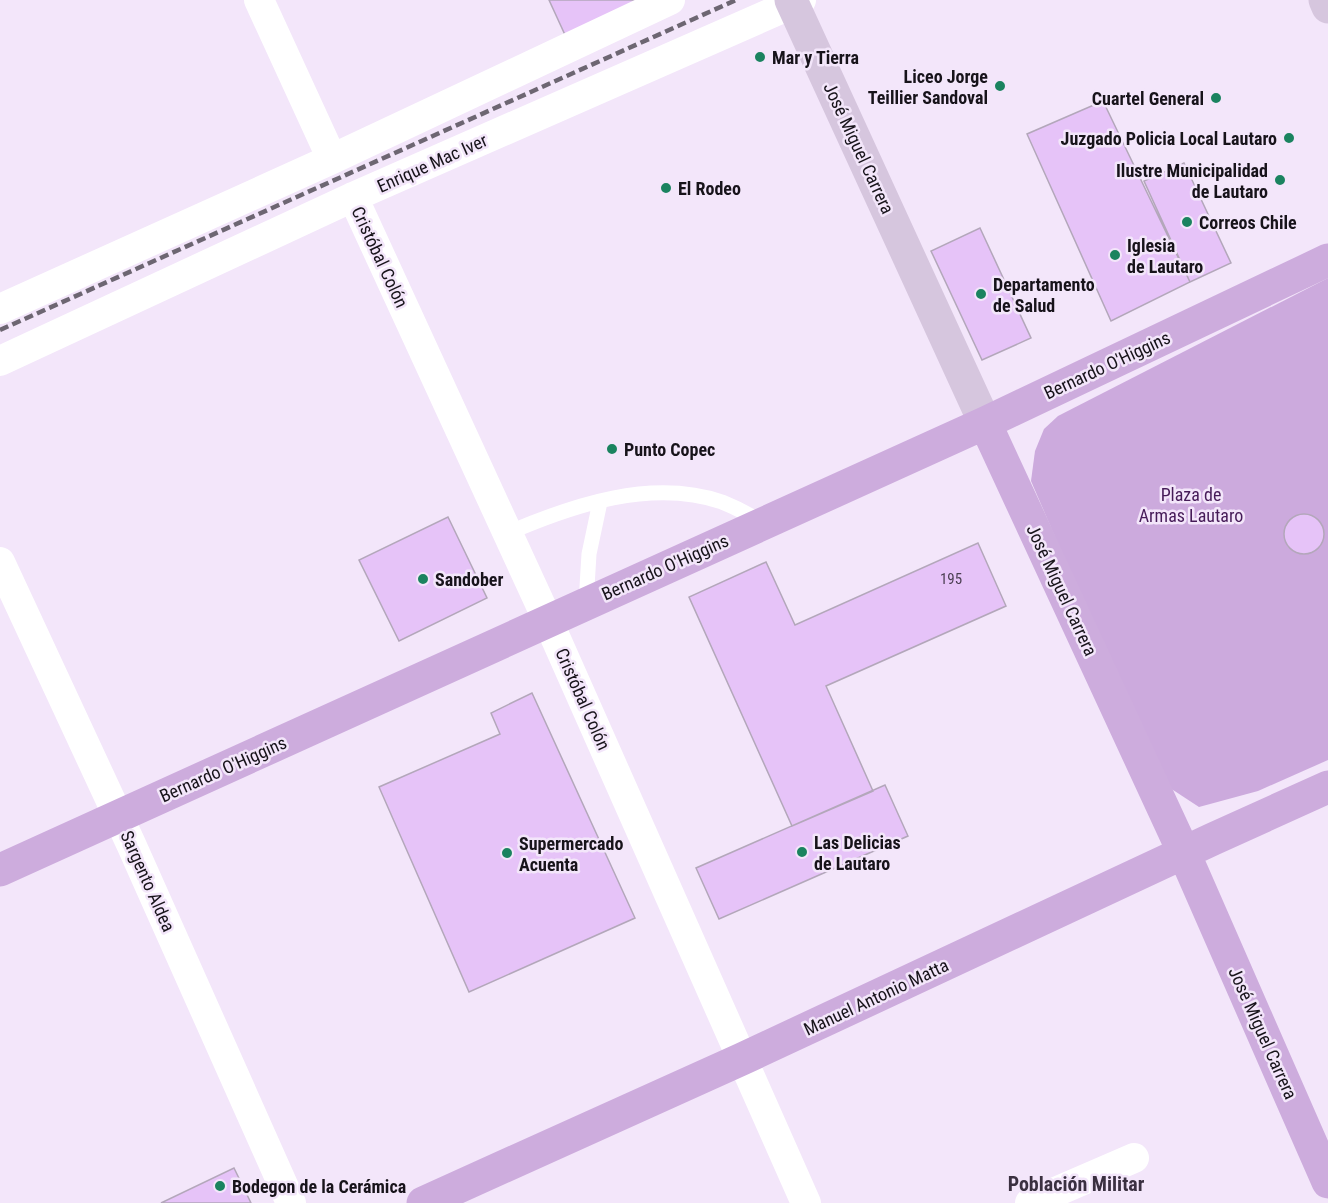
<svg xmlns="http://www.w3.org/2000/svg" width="1328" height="1203" viewBox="0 0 1328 1203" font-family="'Roboto Condensed',sans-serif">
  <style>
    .green { fill: #cad }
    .building { fill: #e6c3f8; stroke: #b3a7ba; stroke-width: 1.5 }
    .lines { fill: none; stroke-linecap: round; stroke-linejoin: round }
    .lane { stroke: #fff; stroke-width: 15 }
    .street { stroke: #fff; stroke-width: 30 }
    .secondary { stroke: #d6c6de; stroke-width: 33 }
    .primary { stroke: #cdacdd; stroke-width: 33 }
    .rail { stroke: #6d6672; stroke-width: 4.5; stroke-dasharray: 9 4.5; stroke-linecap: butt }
    .poi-dot { fill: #1a835f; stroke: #f3e6fa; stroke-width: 2 }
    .labels { text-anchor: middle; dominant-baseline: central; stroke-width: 5; stroke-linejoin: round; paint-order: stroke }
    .number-label { font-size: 15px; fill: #4b3f52 }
    .poi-label { font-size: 18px; font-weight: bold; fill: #17131a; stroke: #f3e6fa; text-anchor: start }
    .street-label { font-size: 18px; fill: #17131a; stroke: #f3e6fa }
    .park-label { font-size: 18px; fill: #461b58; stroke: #f3e6fa }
    .neighbourhood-label { font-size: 20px; font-weight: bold; fill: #3a3040; stroke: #f3e6fa }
  </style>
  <rect width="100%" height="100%" fill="#f3e6fa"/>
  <!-- green -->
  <path class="green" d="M1328,278v482l-70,31 -59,16 -29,-19 -19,-28 -120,-279 4,-30 9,-22 14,-13z"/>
  <!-- building -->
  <path class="building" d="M549,0h97l-80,37z
    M1103,101l87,181 -79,39 -84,-187z
    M1184,163l47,100 -41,19 -46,-101z
    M980,228l51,110 -49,22 -51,-109z
    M1284 534a20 20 0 1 1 40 0a20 20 0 1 1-40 0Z
    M448,517l39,81 -88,43 -40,-81z
    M978,543l28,63 -180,80 47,105 -81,35 -103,-229 77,-35 29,63z
    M532,693l103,225 -166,74 -90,-205 121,-53 -9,-21z
    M885,785l23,51 -189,83 -23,-51z
    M234,1168l17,35h-90z"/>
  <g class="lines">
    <!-- lane -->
    <path class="lane" d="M508,533c65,-28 144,-55 214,-31 15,6 28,13 41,21
      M586,603l3,-49 11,-52"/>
    <!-- street -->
    <path class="street" d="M259,0l73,159
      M353,197l195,424 258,582
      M0,309l332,-150 338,-159
      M0,361l353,-164 448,-197
      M0,562l131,282 160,359
      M1030,1203l104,-45"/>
    <!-- secondary -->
    <path class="secondary" d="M791,0l194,423
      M1325,0l3,7"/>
    <!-- primary -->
    <path class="primary" d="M985,423l199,430 144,329
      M0,870l985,-447 343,-163
      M423,1203l319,-144 471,-220 115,-52"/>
    <!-- rail -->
    <path class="rail" d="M0,330l736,-330"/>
  </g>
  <!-- markers -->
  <g class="poi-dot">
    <circle cx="760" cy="57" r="6"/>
    <circle cx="1000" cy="86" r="6"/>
    <circle cx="1216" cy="98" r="6"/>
    <circle cx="1289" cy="138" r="6"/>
    <circle cx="1280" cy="180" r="6"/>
    <circle cx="666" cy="188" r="6"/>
    <circle cx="1187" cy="222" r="6"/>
    <circle cx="1115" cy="255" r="6"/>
    <circle cx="981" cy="294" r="6"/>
    <circle cx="612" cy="449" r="6"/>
    <circle cx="423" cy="579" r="6"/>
    <circle cx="802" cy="852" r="6"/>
    <circle cx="507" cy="853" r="6"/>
    <circle cx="220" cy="1186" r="6"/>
  </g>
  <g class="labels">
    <!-- number labels -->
    <g class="number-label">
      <text x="951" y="579">195</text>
    </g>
    <!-- poi labels -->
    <g class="poi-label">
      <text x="772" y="57">Mar y Tierra</text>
      <text x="988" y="76" text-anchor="end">Liceo Jorge<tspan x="988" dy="21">Teillier Sandoval</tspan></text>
      <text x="1204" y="98" text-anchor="end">Cuartel General</text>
      <text x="1277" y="138" text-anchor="end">Juzgado Policia Local Lautaro</text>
      <text x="1268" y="170" text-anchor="end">Ilustre Municipalidad<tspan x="1268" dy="21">de Lautaro</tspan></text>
      <text x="678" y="188">El Rodeo</text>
      <text x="1199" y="222">Correos Chile</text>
      <text x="1127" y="245">Iglesia<tspan x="1127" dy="21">de Lautaro</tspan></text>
      <text x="993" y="284">Departamento<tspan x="993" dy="21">de Salud</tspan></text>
      <text x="624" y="449">Punto Copec</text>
      <text x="435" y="579">Sandober</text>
      <text x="814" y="842">Las Delicias<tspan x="814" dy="21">de Lautaro</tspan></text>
      <text x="519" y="843">Supermercado<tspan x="519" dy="21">Acuenta</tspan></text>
      <text x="232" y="1186">Bodegon de la Cerámica</text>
    </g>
    <!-- street labels -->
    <g class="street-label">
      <text transform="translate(859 148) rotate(65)">José Miguel Carrera</text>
      <text transform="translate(432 163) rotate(-24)">Enrique Mac Iver</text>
      <text transform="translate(380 257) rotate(65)">Cristóbal Colón</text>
      <text transform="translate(1107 365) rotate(-25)">Bernardo O'Higgins</text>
      <text transform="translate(665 567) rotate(-24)">Bernardo O'Higgins</text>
      <text transform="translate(1062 590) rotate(65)">José Miguel Carrera</text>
      <text transform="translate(583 699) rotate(66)">Cristóbal Colón</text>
      <text transform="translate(223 769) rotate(-24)">Bernardo O'Higgins</text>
      <text transform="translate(148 881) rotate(66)">Sargento Aldea</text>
      <text transform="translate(876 997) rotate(-25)">Manuel Antonio Matta</text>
      <text transform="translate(1263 1033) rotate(66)">José Miguel Carrera</text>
    </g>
    <!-- park labels -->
    <g class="park-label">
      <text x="1191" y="494">Plaza de<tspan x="1191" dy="21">Armas Lautaro</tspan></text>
    </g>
    <!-- neighbourhood labels -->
    <g class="neighbourhood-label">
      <text x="1076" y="1184">Población Militar</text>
    </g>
  </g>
</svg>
